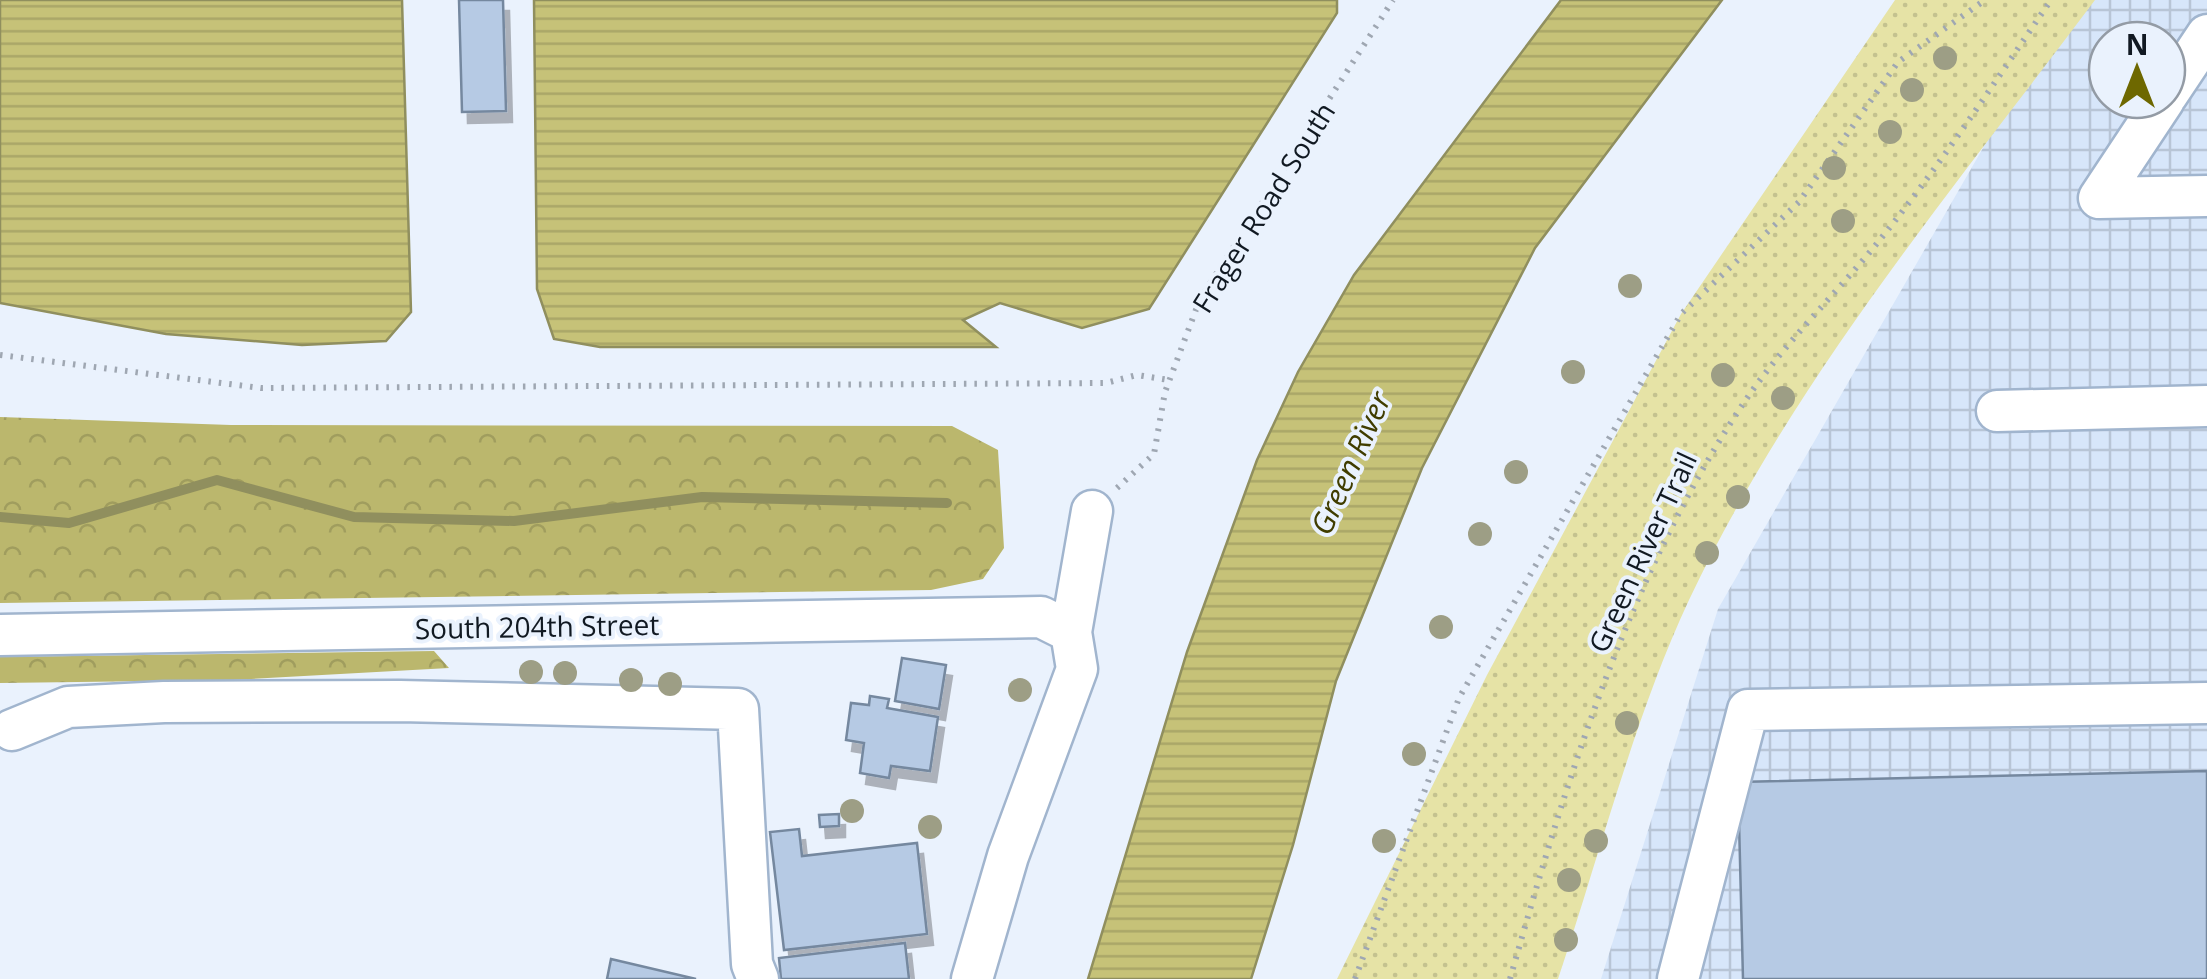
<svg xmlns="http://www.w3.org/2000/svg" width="2207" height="979" viewBox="0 0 2207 979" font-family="'Open Sans',sans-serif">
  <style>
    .industrial { fill: url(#industrial-grid); fill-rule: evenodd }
    .grass { fill: url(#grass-dots) }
    .forest { fill: url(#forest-crowns) }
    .water { fill: url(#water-rules); stroke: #908f5e; stroke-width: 2.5 }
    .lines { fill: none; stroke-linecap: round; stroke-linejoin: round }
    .stream { stroke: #908f5e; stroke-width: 10 }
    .building { fill: #b6cae4; stroke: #75889f; stroke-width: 2.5; filter: url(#shadow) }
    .minor-casing { stroke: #a1b5ce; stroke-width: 45 }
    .path { stroke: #9fa7b2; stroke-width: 6; stroke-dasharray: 2.5 8; stroke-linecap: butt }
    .minor { stroke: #fff; stroke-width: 40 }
    .tree { fill: #9d9e85 }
    .labels { text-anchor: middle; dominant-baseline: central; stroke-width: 8; stroke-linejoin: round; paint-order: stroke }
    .street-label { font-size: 28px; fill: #111922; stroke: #eaf2fd }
    .water-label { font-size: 30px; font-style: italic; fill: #403d00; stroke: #eaf2fd }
  </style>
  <defs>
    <pattern id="industrial-grid" width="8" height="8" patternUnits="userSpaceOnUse" patternTransform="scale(2.5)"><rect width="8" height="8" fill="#d7e6fa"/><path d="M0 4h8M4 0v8" fill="none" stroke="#b8c5d6"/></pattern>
    <pattern id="grass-dots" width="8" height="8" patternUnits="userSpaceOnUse" patternTransform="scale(2.5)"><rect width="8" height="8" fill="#e6e3a6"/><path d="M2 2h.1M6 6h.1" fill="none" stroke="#c4c28f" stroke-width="1.8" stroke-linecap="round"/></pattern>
    <pattern id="forest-crowns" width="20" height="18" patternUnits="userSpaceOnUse" patternTransform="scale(2.5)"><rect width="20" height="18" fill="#bbb76d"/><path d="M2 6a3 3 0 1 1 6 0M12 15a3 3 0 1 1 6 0" fill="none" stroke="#a09d5e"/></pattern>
    <pattern id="water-rules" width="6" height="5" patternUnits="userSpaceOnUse" patternTransform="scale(2.5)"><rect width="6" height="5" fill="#c6c278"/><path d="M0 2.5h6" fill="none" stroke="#a9a668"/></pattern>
    <filter id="shadow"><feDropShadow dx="6" dy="11" stdDeviation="0" flood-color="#0004"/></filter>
  </defs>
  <rect width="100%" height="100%" fill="#eaf2fd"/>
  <!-- industrial -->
  <path class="industrial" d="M2068,0h139v979h-606l117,-370zM2107,40h60v60h-60z"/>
  <!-- grass -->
  <path class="grass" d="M1895,0h200c-144,192 -303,382 -406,600 -54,115 -90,257 -131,379h-221l150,-304 194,-361z"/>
  <!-- forest -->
  <path class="forest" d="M0,417l231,8 721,1 46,24 6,98 -21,31 -52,11 -931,13z
    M434,651l15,17 -216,12 -233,3v-26z"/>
  <!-- water -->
  <path class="water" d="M0,0h402l9,312 -25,29 -84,4 -136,-11 -166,-31z
    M534,0h803v13l-188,296 -67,19 -82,-25 -37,17 33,27h-396l-46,-8 -17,-50z
    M1561,0h161l-187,248 -113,220 -86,213 -43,164 -42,134h-163l99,-327 70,-192 41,-88 56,-97z"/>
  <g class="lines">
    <!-- stream -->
    <path class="stream" d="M0,517l69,6 148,-43 137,37 160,4 188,-24 245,6"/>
  </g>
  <!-- building -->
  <path class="building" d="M459,0h44l3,111 -44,1z
    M902,658l44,7 -7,44 -44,-8z
    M870,696l19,3 -2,9 51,9 -8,54 -39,-5 -2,12 -29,-5 4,-30 -18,-3 5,-37 18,2z
    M2207,771v208h-464l-5,-197z
    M839,814v12l-19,1 -1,-12z
    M799,829l3,27 115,-13 10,91 -143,16 -14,-118z
    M905,943l4,36h-128l-2,-21z
    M611,959l85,20h-89z"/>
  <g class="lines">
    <defs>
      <path id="minor" d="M2167,95l40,-60
        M2164,100l-65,98 108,-2
        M1997,411l210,-5
        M0,635l1041,-18 30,15
        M12,730l56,-23 96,-5 236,-1 338,8 14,255 6,15
        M972,979l36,-123 69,-187 -6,-37 21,-121
        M1678,979l70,-269 459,-7"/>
    </defs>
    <!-- minor casing -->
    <use href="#minor" class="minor-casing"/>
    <!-- path -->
    <path class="path" d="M0,355l261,33 845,-5 31,-8 32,5
      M1117,488l37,-34 11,-62 35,-93 193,-299
      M1355,979l104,-281 222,-384 118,-112 99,-140 87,-62
      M1510,979c56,-197 118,-403 233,-575 38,-57 88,-105 131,-157 64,-78 120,-164 177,-247"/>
    <!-- minor -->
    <use href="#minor" class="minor"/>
  </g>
  <!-- trees -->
  <g class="tree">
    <circle cx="1945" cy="58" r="12"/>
    <circle cx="1912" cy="90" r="12"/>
    <circle cx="1890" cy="132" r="12"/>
    <circle cx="1834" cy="168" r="12"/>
    <circle cx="1843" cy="221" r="12"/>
    <circle cx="1630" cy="286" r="12"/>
    <circle cx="1573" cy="372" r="12"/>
    <circle cx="1723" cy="375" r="12"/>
    <circle cx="1783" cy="398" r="12"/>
    <circle cx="1516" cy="472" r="12"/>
    <circle cx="1738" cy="497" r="12"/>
    <circle cx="1480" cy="534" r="12"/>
    <circle cx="1707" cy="553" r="12"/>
    <circle cx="1441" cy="627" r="12"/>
    <circle cx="531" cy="672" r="12"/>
    <circle cx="565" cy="673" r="12"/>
    <circle cx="631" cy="680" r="12"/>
    <circle cx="670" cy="684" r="12"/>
    <circle cx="1020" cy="690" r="12"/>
    <circle cx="1627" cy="723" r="12"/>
    <circle cx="1414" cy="754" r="12"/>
    <circle cx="852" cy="811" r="12"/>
    <circle cx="930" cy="827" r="12"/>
    <circle cx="1384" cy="841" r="12"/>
    <circle cx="1596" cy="841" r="12"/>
    <circle cx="1569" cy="880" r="12"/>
    <circle cx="1566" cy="940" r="12"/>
  </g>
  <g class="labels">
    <!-- street labels -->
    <g class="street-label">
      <text transform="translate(1263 207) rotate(-58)">Frager Road South</text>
      <text transform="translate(1642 552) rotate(-65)">Green River Trail</text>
      <text transform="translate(537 626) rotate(-1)">South 204th Street</text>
    </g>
    <!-- water labels -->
    <g class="water-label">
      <text transform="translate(1350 463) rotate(-66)">Green River</text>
    </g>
  </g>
  <!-- north arrow -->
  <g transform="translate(2137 70)"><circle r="48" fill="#eaf2fd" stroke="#939ba5" stroke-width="2.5"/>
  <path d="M0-8L18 38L0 25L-18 38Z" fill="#6e6800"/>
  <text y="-15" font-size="28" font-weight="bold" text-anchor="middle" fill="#111922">N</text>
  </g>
</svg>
